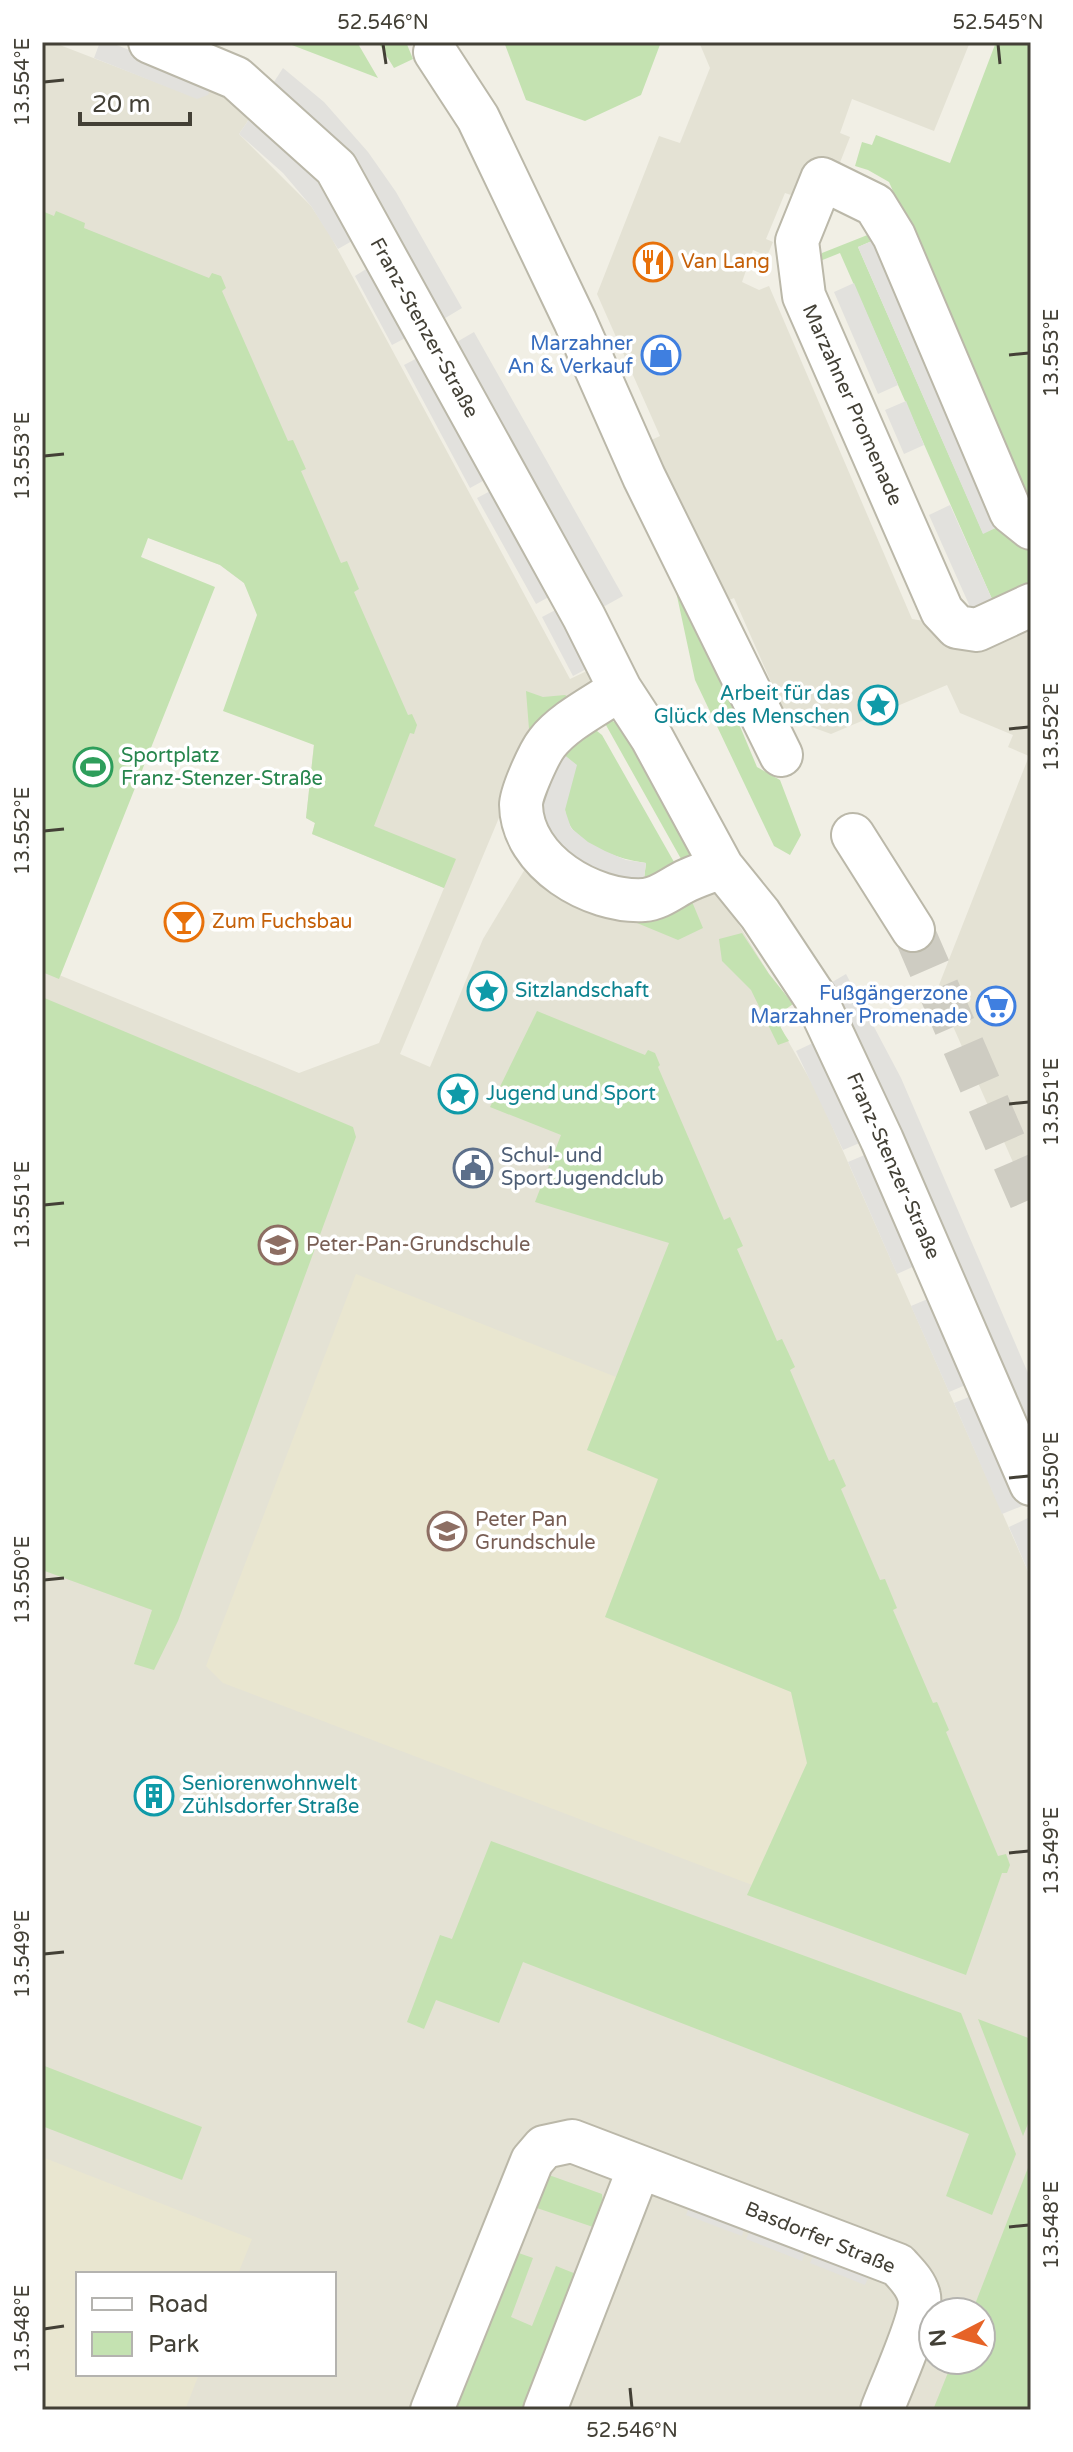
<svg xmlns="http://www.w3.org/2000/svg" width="1073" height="2452" viewBox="0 0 1073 2452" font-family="'Varela Round',sans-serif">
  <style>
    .residential { fill: #e4e2d4; fill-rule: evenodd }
    .education { fill: #e9e6d0 }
    .green { fill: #c4e2b1 }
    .parking { fill: #e2e1dd }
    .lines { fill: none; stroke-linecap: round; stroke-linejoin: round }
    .street-tunnel { stroke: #ceccc2; stroke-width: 42; stroke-dasharray: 42 21; stroke-linecap: butt }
    .street-casing { stroke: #bbb8a9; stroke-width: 46 }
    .street { stroke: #fff; stroke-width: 42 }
    .ticks { fill: none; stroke: #434036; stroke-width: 3 }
    .labels { text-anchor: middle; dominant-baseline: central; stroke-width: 7; stroke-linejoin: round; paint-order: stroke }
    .food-label { font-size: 20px; fill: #c56008; stroke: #fff; text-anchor: start }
    .street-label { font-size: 20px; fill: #434036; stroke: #fff }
    .shop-label { font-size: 20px; fill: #366cbe; stroke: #fff; text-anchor: end }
    .culture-label { font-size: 20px; fill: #0d838f; stroke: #fff; text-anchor: start }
    .leisure-label { font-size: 20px; fill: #27864d; stroke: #fff; text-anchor: start }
    .service-label { font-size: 20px; fill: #4e5e75; stroke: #fff; text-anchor: start }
    .education-label { font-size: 20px; fill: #785e54; stroke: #fff; text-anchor: start }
    .neatline { fill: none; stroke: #434036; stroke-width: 3 }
    .ticks-label { font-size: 20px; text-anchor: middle; fill: #434036 }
  </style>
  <rect width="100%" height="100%" fill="#f1efe5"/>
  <!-- residential -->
  <path class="residential" d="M42,42h10l145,56 16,-15 41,29 -15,22 72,72 19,29 240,444 23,-11 8,5 -10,15 -49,30 -9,12 -27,71 -106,253 30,13 53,-128 45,-75 185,27 10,8 46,75 24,30 -11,8 -3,13 38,67 214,486v832h-989v-1442l257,105 80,-30 65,-155 -132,-54 3,-11 -9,-5 11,-102 -73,-133 -24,-18 -178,-68zM78,2274h256v100h-256zM933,2312h48v48h-48z
    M699,42h271l-36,89 -82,-32 -12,34 10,4 -11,28 -19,-7 -17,41 -18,-6 -19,46 7,3 -6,14 -14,-6 -11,32 17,8 10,-4 143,333 85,14 34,-14v584l-94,-213 92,-234 -21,-9 5,-12 -53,-22 -13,-28 -116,49 -44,-16 -53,-120 -16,7 -71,-163 13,-6 -63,-142 62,-158 21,7 30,-75z"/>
  <!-- education -->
  <path class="education" d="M356,1274l260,103 -29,73 71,29 -53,138 186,75 16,71 -55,122 -529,-202 -17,-17z
    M42,2157l210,82 -14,35h-160v100h121l-14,36h-143z"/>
  <!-- green -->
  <path class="green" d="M284,42h73l21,36z
    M378,42h28l7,17 -19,9z
    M504,42h157l-20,53 -56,26 -59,-21z
    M996,42h35v463l-142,-323 -21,-12 -13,-4 7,-24 10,3 4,-10 74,28z
    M42,211l12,5 2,-5 29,12 -1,5 125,50 3,-5 9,3 5,12 -4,3 66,150 5,-1 13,29 -5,2 40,92 6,-2 12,28 -5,3 54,123 4,-1 5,11 -3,9 -4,-1 -36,93 82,33 -12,29 -132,-54 3,-11 -9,-5 8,-73 -91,-34 34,-96 -13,-32 -24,-18 -72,-27 -7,19 74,30 -156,392 -17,-7z
    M875,232l4,6 -21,9 125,286 21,-9 27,16v50l-49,22 -11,-3 21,-10 -152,-346 -20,8 2,-8z
    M668,554l89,213 23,13 21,55 -11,20 -16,-9 -79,-166z
    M526,691l17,6 22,-2 7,4 -30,19 -9,12 -4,-1z
    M602,718l9,2 17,10 66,126 -9,10z
    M587,723l15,12 76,134 -35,18 3,-24c-28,-4 -79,-19 -81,-54 -1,-14 7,-31 11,-44l-18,-15z
    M688,892l15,36 -25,12 -41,-17 1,-7z
    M742,933l27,41 24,30c-20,14 -16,18 -4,37l-11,4 -27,-55 -29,-29 -3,-22z
    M42,997l311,130 3,10 -178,484 -24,49 -20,-6 18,-54 -110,-40z
    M537,1011l108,44 3,-5 7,3 5,12 -2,2 66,153 6,-3 13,29 -6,3 40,92 5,-2 13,28 -5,3 39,91 5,-2 12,27 -5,3 39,91 5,-1 12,29 -4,2 40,93 4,-1 12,28 -3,2 52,124 8,-2 4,11 -3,8h-5l-36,102 -219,-80 60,-132 -16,-71 -186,-75 53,-138 -71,-29 82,-207 -134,-41 26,-67 -71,-28z
    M491,1841l470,172 55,141 -24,61 -46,-19 23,-62 -446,-172 -24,61 -63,-23 -12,29 -17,-7 33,-87 12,4z
    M978,2019l53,20v77l-8,20z
    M42,2065l160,62 -20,53 -140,-54z
    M1031,2160v250h-98l20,-50h28v-48h-9z
    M546,2174l56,20 1,11 -7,23 -68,-23z
    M510,2250l23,8 -22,59 21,9 24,-60 20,8 -54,136h-74z"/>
  <!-- parking -->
  <path class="parking" d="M100,42h9l104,41 -5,12 -11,4 -103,-41z
    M283,68l41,34 44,50 28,40 66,116 -20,12 -170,-235z
    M254,112l68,70 37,55 -21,12 -27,-43 -28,-33 -44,-39z
    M879,238l125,286 -21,10 -125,-287z
    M374,264l39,70 -21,11 -37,-69z
    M854,283l44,102 -20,9 -44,-102z
    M474,332l149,264 -20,11 -148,-264z
    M425,354l67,122 -22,12 -66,-123z
    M906,401l18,44 -20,9 -19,-44z
    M498,487l58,106 -20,11 -59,-106z
    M950,505l42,94 -21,10 -42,-94z
    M563,606l31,59 -21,11 -31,-59z
    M558,750l19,15 -12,45 6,18 17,14 17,9 21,9 20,3 -3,24 -56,-13 -44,-44 -2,-33z
    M846,974l55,104 130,302v57l-209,-449z
    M815,1042l47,100 -19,8 -47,-99z
    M867,1154l50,111 -20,9 -49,-112z
    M930,1298l38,86 -19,8 -38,-86z
    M974,1395l48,111 -20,8 -48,-111z
    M1028,1518l3,7v53l-22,-51z
    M690,2205l55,21 -3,10 -56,-21z
    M751,2229l55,21 -4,11 -56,-22z
    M814,2253l56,21 -5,11 -55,-22z"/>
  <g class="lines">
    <!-- street-tunnel -->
    <path class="street-tunnel" d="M913,930l118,272"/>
    <defs>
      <path id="street" d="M150,42l86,36 100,90 248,449 36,72 32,49 70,129 38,47 55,83 67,143 149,344
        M435,52l43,66 97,203 69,156 137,278
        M1031,528l-20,-16 -117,-276 -19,-31 -53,-26 -25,62 7,55 138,315 15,16 20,3 54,-25
        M620,689c-23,16 -56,32 -73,54 -8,10 -26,50 -26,62 1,57 71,98 123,95 16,-1 30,-14 44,-20 11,-5 23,-9 34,-13
        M853,835l60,95
        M432,2410l100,-249 12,-14 28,-6 326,124c8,9 18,18 21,31 5,19 -29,92 -37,114
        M545,2410l94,-242"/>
    </defs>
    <!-- street casing -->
    <use href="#street" class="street-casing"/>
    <!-- street -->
    <use href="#street" class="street"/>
  </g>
  <!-- ticks -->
  <path class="ticks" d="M383,44l3,20M998,44l2,20M44,82l20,-2M1009,355l20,-2M44,456l20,-2M1009,729l20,-2M44,831l20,-2M1009,1104l20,-2M44,1205l20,-2M1009,1478l20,-2M44,1580l20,-2M1009,1853l20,-2M44,1954l20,-2M1009,2227l20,-2M44,2329l20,-3M630,2388l2,20"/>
  <!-- icons -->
  <defs>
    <symbol id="restaurant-ring" viewBox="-11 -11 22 22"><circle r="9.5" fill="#fff" stroke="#e8710a" stroke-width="1.5"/><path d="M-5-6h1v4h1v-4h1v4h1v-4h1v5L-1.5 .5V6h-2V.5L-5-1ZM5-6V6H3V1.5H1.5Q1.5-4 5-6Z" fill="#e8710a"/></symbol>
    <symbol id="shop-ring" viewBox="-11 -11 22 22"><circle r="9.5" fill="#fff" stroke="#3f7fe0" stroke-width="1.5"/><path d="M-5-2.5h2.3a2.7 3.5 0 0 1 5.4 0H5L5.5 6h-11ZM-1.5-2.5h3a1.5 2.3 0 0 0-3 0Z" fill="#3f7fe0"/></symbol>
    <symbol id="sight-ring" viewBox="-11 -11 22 22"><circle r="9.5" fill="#fff" stroke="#0f9aa8" stroke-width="1.5"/><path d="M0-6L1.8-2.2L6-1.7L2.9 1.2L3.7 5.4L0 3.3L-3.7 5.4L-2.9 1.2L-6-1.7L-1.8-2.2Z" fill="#0f9aa8"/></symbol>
    <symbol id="stadium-ring" viewBox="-11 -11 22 22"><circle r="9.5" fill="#fff" stroke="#2e9e5b" stroke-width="1.5"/><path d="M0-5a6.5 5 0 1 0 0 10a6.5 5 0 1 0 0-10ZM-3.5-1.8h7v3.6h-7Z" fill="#2e9e5b"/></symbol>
    <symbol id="bar-ring" viewBox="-11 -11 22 22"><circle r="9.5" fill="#fff" stroke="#e8710a" stroke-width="1.5"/><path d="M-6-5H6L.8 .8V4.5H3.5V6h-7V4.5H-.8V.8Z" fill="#e8710a"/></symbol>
    <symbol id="supermarket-ring" viewBox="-11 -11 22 22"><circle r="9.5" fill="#fff" stroke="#3f7fe0" stroke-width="1.5"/><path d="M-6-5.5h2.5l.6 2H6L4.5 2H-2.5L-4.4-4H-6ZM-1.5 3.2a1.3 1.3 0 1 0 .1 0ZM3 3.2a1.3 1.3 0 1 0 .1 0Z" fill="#3f7fe0"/></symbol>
    <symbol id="civic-ring" viewBox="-11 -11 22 22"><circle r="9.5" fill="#fff" stroke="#5c6f8a" stroke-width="1.5"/><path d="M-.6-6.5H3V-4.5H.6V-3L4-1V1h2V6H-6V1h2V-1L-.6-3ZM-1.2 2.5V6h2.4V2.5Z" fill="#5c6f8a"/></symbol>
    <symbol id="school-ring" viewBox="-11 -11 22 22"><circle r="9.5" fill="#fff" stroke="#8d6e63" stroke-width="1.5"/><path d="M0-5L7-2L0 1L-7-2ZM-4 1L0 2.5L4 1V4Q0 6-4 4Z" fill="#8d6e63"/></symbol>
    <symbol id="building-ring" viewBox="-11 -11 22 22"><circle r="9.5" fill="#fff" stroke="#0f9aa8" stroke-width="1.5"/><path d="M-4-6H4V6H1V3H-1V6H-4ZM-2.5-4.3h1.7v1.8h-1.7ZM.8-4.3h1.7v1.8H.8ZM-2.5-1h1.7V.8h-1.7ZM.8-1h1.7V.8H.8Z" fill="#0f9aa8"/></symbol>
  </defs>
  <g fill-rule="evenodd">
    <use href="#restaurant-ring" x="631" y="240" width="44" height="44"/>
    <use href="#shop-ring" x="639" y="333" width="44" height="44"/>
    <use href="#sight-ring" x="856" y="683" width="44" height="44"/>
    <use href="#stadium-ring" x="71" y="745" width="44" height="44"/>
    <use href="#bar-ring" x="162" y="900" width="44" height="44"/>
    <use href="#sight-ring" x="465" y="969" width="44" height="44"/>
    <use href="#supermarket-ring" x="974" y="984" width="44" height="44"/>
    <use href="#sight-ring" x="436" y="1072" width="44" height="44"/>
    <use href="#civic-ring" x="451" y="1146" width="44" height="44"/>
    <use href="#school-ring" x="256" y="1223" width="44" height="44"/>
    <use href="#school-ring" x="425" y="1509" width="44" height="44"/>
    <use href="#building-ring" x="132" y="1774" width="44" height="44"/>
  </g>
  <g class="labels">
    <!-- food labels -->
    <g class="food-label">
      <text x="681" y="262">Van Lang</text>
      <text x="212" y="922">Zum Fuchsbau</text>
    </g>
    <!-- street labels -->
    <g class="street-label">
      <text transform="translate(424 328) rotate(61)">Franz-Stenzer-Straße</text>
      <text transform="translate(852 405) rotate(66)">Marzahner Promenade</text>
      <text transform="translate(893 1166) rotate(66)">Franz-Stenzer-Straße</text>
      <text transform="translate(820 2238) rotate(22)">Basdorfer Straße</text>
    </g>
    <!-- shop labels -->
    <g class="shop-label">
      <text x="633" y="344">Marzahner<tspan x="633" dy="23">An &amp; Verkauf</tspan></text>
      <text x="968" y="994">Fußgängerzone<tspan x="968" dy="23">Marzahner Promenade</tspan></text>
    </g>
    <!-- culture labels -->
    <g class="culture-label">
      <text x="850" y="694" text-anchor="end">Arbeit für das<tspan x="850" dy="23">Glück des Menschen</tspan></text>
      <text x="515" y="991">Sitzlandschaft</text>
      <text x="486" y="1094">Jugend und Sport</text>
      <text x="182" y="1784">Seniorenwohnwelt<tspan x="182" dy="23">Zühlsdorfer Straße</tspan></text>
    </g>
    <!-- leisure labels -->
    <g class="leisure-label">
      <text x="121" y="756">Sportplatz<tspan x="121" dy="23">Franz-Stenzer-Straße</tspan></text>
    </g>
    <!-- service labels -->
    <g class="service-label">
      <text x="501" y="1156">Schul- und<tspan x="501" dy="23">SportJugendclub</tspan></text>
    </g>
    <!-- education labels -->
    <g class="education-label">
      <text x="306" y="1245">Peter-Pan-Grundschule</text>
      <text x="475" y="1520">Peter Pan<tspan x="475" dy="23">Grundschule</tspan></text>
    </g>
  </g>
  <!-- border -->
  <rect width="1073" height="2452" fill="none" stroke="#ffffff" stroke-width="88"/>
  <!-- legend -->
  <rect x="76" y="2272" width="260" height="104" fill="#ffffff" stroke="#b4b3af" stroke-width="2"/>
  <rect x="92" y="2298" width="40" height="12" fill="#ffffff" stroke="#b4b3af" stroke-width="2"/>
  <text x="148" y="2312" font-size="24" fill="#434036">Road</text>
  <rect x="92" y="2332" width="40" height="24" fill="#c4e2b1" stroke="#b4b3af" stroke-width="2"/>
  <text x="148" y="2352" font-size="24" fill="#434036">Park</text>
  <!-- north arrow -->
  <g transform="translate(957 2336) rotate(264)"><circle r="38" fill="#ffffff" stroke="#b4b3af" stroke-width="2"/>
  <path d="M0-6L14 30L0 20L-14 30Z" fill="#e66327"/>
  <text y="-12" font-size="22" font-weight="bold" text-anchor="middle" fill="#434036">N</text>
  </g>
  <!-- scale -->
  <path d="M80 112v12h110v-12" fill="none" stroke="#434036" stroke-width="4"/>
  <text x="92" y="112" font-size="24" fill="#434036" stroke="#ffffff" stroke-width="6" paint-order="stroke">20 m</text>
  <rect x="44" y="44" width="985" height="2364" class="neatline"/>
  <g class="ticks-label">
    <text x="383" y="29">52.546°N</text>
    <text x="998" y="29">52.545°N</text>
    <text transform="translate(22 82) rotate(-90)" y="7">13.554°E</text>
    <text transform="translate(1051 353) rotate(-90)" y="7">13.553°E</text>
    <text transform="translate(22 456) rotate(-90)" y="7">13.553°E</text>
    <text transform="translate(1051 727) rotate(-90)" y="7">13.552°E</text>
    <text transform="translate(22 831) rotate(-90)" y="7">13.552°E</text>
    <text transform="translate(1051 1102) rotate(-90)" y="7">13.551°E</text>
    <text transform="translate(22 1205) rotate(-90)" y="7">13.551°E</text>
    <text transform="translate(1051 1476) rotate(-90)" y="7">13.550°E</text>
    <text transform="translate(22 1580) rotate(-90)" y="7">13.550°E</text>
    <text transform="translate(1051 1851) rotate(-90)" y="7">13.549°E</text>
    <text transform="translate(22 1954) rotate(-90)" y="7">13.549°E</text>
    <text transform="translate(1051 2225) rotate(-90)" y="7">13.548°E</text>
    <text transform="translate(22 2329) rotate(-90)" y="7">13.548°E</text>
    <text x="632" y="2437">52.546°N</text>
  </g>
</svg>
